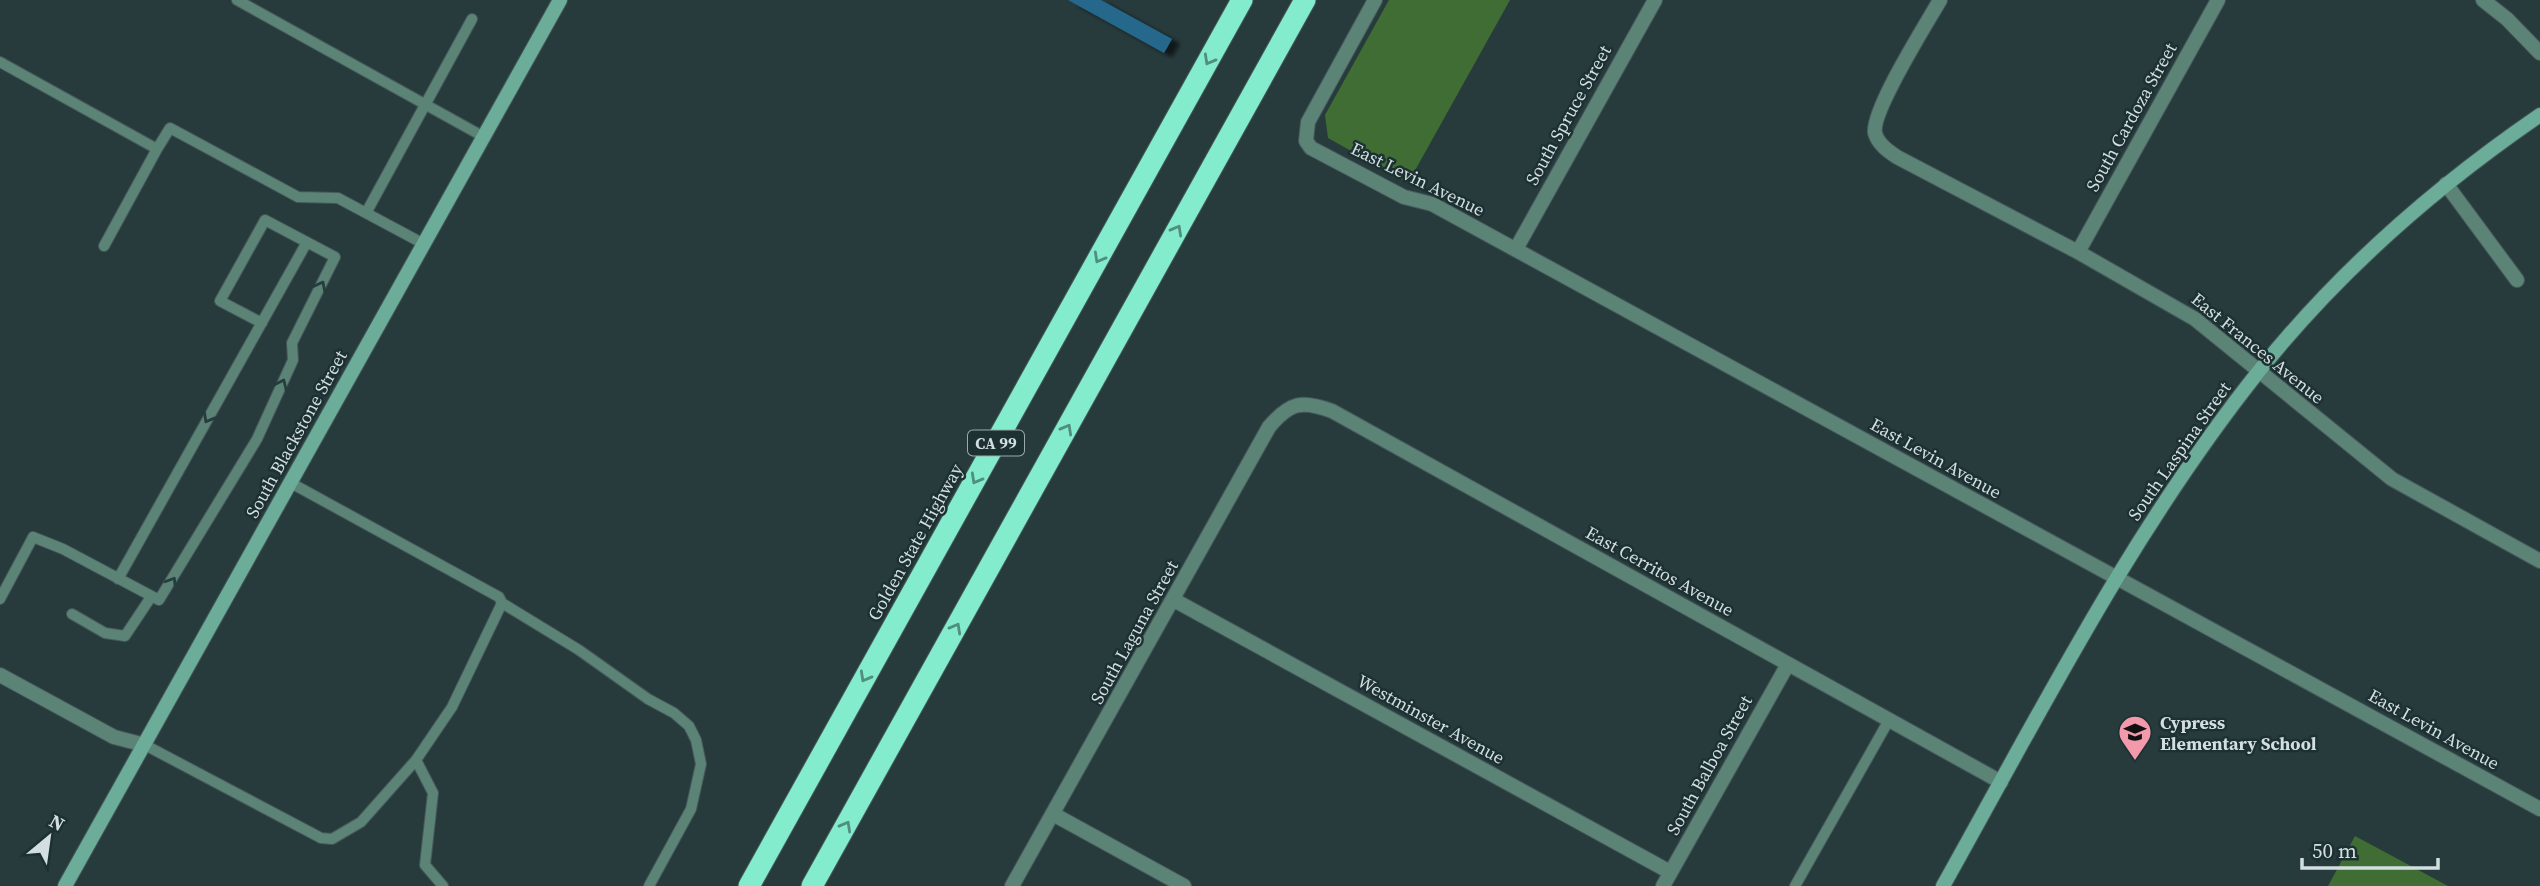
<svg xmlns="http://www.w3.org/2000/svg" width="2540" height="886" viewBox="0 0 2540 886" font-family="'Source Serif 4',serif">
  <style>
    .green { fill: #406d34 }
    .building { fill: #26678b; filter: url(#shadow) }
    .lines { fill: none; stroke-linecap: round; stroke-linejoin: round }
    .lane-casing { stroke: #46585a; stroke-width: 12 }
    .street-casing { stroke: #46585a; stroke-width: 16 }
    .secondary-casing { stroke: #46585a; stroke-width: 16 }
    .highway-casing { stroke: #46585a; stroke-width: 23 }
    .lane { stroke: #5b8376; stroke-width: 10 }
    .street { stroke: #5b8376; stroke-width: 14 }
    .secondary { stroke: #6cad99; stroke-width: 14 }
    .highway { stroke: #83eccc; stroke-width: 21 }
    .oneway { stroke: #508e80 }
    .oneway2 { stroke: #263d3d }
    .labels { text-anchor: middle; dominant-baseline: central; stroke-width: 5; stroke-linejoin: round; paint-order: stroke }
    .shield { fill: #1d3133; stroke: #9caaab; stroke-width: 2 }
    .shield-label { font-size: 16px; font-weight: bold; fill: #d2dedf }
    .street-label { font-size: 18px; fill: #d2dedf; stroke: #1d3133 }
    .poi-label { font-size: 18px; font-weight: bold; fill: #d2dedf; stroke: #1d3133; text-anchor: start }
  </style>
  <defs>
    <filter id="shadow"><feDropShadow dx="8" dy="4.5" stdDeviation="2" flood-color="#0009"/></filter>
  </defs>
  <rect width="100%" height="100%" fill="#273b3d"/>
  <!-- green -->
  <path class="green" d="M1389,0h121l-102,183 -80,-45 -3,-23z
    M2355,836l93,50h-120z"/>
  <!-- building -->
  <path class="building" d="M1068,0h33l71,39 -8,14z"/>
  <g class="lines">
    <defs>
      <path id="lane" d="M237,0l247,137
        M0,62l157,87 -53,97
        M157,149l13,-21 128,69 40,1 28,15
        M424,244l-58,-31 106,-194
        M118,579l189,-337
        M0,599l33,-62 30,12 96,51 98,-161 36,-79 -1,-17 43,-86 -70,-37 -45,81 42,22
        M502,603l77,47 69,49 26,14 15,13 7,14 5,24 -10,45 -42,77
        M72,614l33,19 20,3 26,-39
        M145,745l176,93 11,1 29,-17 55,-62 36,-53 50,-104 -3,-6 -208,-114
        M416,760l17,33 -8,72 18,21
        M1795,886l94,-166"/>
      <path id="street" d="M1375,0l-67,122 -2,19 5,7 93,49 28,7 1108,605
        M1940,0c-13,23 -69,111 -65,133 3,11 13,18 22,24l181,95 117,67 197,160 148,82
        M2483,0l24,19 33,34
        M2446,184l71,96
        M1516,249l139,-249
        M2078,252l140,-252
        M1174,600l496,272
        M0,675l114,62 31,8
        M1053,814l131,72
        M1012,886l257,-459c21,-25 33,-27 63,-16l669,371
        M1663,886l125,-222"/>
      <path id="secondary" d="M65,886l495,-886
        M1943,886c98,-175 190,-357 316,-515 80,-100 176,-184 281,-256"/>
      <path id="highway" d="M749,886l493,-886
        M812,886l493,-886"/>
    </defs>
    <!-- lane casing -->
    <use href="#lane" class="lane-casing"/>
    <!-- street casing -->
    <use href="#street" class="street-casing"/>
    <!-- secondary casing -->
    <use href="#secondary" class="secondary-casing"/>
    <!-- highway casing -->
    <use href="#highway" class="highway-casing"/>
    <!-- lane -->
    <use href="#lane" class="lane"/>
    <!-- street -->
    <use href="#street" class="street"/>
    <!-- secondary -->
    <use href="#secondary" class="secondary"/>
    <!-- highway -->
    <use href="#highway" class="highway"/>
  </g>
  <!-- one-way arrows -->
  <defs><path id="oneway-chevron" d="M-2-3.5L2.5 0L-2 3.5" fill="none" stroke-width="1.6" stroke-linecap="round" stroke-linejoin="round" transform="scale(1.75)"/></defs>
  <g class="oneway">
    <use href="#oneway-chevron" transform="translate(1209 60) rotate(119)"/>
    <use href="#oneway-chevron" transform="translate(1177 230) rotate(-61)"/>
    <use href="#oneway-chevron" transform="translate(1099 258) rotate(119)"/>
    <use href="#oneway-chevron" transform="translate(1067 429) rotate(-61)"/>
    <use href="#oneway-chevron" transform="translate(976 479) rotate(119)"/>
    <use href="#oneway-chevron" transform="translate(956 628) rotate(-61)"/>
    <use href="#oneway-chevron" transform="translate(865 677) rotate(119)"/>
    <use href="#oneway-chevron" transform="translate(846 826) rotate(-61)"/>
  </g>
  <g class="oneway2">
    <use href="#oneway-chevron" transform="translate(321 286) rotate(-63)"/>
    <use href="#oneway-chevron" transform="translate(282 384) rotate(-65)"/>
    <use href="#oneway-chevron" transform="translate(208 418) rotate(119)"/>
    <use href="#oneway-chevron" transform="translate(172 582) rotate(-58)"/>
  </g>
  <!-- icons -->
  <defs>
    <symbol id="school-pin" viewBox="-11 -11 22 30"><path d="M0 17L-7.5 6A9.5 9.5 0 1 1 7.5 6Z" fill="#f29aac" stroke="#1d3133"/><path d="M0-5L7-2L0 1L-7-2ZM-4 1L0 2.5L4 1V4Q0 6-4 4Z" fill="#111"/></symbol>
  </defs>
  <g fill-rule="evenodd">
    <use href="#school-pin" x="2116" y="713" width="38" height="52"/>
  </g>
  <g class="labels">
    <!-- shield labels -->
    <rect class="shield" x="968" y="430.5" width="56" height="25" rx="5"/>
    <g class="shield-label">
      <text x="996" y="443">CA 99</text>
    </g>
    <!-- street labels -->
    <g class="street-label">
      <text transform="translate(1568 115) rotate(-61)">South Spruce Street</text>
      <text transform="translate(2131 117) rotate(-61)">South Cardoza Street</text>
      <text transform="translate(1418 179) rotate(26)">East Levin Avenue</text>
      <text transform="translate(2258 348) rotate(39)">East Frances Avenue</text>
      <text transform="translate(296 434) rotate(-61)">South Blackstone Street</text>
      <text transform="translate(2179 451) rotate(-55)">South Laspina Street</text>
      <text transform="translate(1936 458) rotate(29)">East Levin Avenue</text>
      <text transform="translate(915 542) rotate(-61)">Golden State Highway</text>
      <text transform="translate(1660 571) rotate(29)">East Cerritos Avenue</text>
      <text transform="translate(1134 632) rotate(-61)">South Laguna Street</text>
      <text transform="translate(1431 719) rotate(29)">Westminster Avenue</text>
      <text transform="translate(2434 729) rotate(29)">East Levin Avenue</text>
      <text transform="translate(1709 765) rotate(-61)">South Balboa Street</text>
    </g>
    <!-- poi labels -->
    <g class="poi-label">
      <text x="2160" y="722">Cypress<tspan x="2160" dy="21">Elementary School</tspan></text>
    </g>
  </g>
  <!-- north arrow -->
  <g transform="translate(49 837) rotate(29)" stroke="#1d3133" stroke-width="5" paint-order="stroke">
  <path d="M0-5L12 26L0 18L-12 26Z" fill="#d2dedf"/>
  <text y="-10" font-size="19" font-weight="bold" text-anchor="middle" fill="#d2dedf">N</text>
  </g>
  <!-- scale -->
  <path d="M2302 858v10h136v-10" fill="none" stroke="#d2dedf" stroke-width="3.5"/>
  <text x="2312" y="858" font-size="21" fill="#d2dedf" stroke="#1d3133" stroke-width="5" paint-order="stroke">50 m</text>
</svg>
